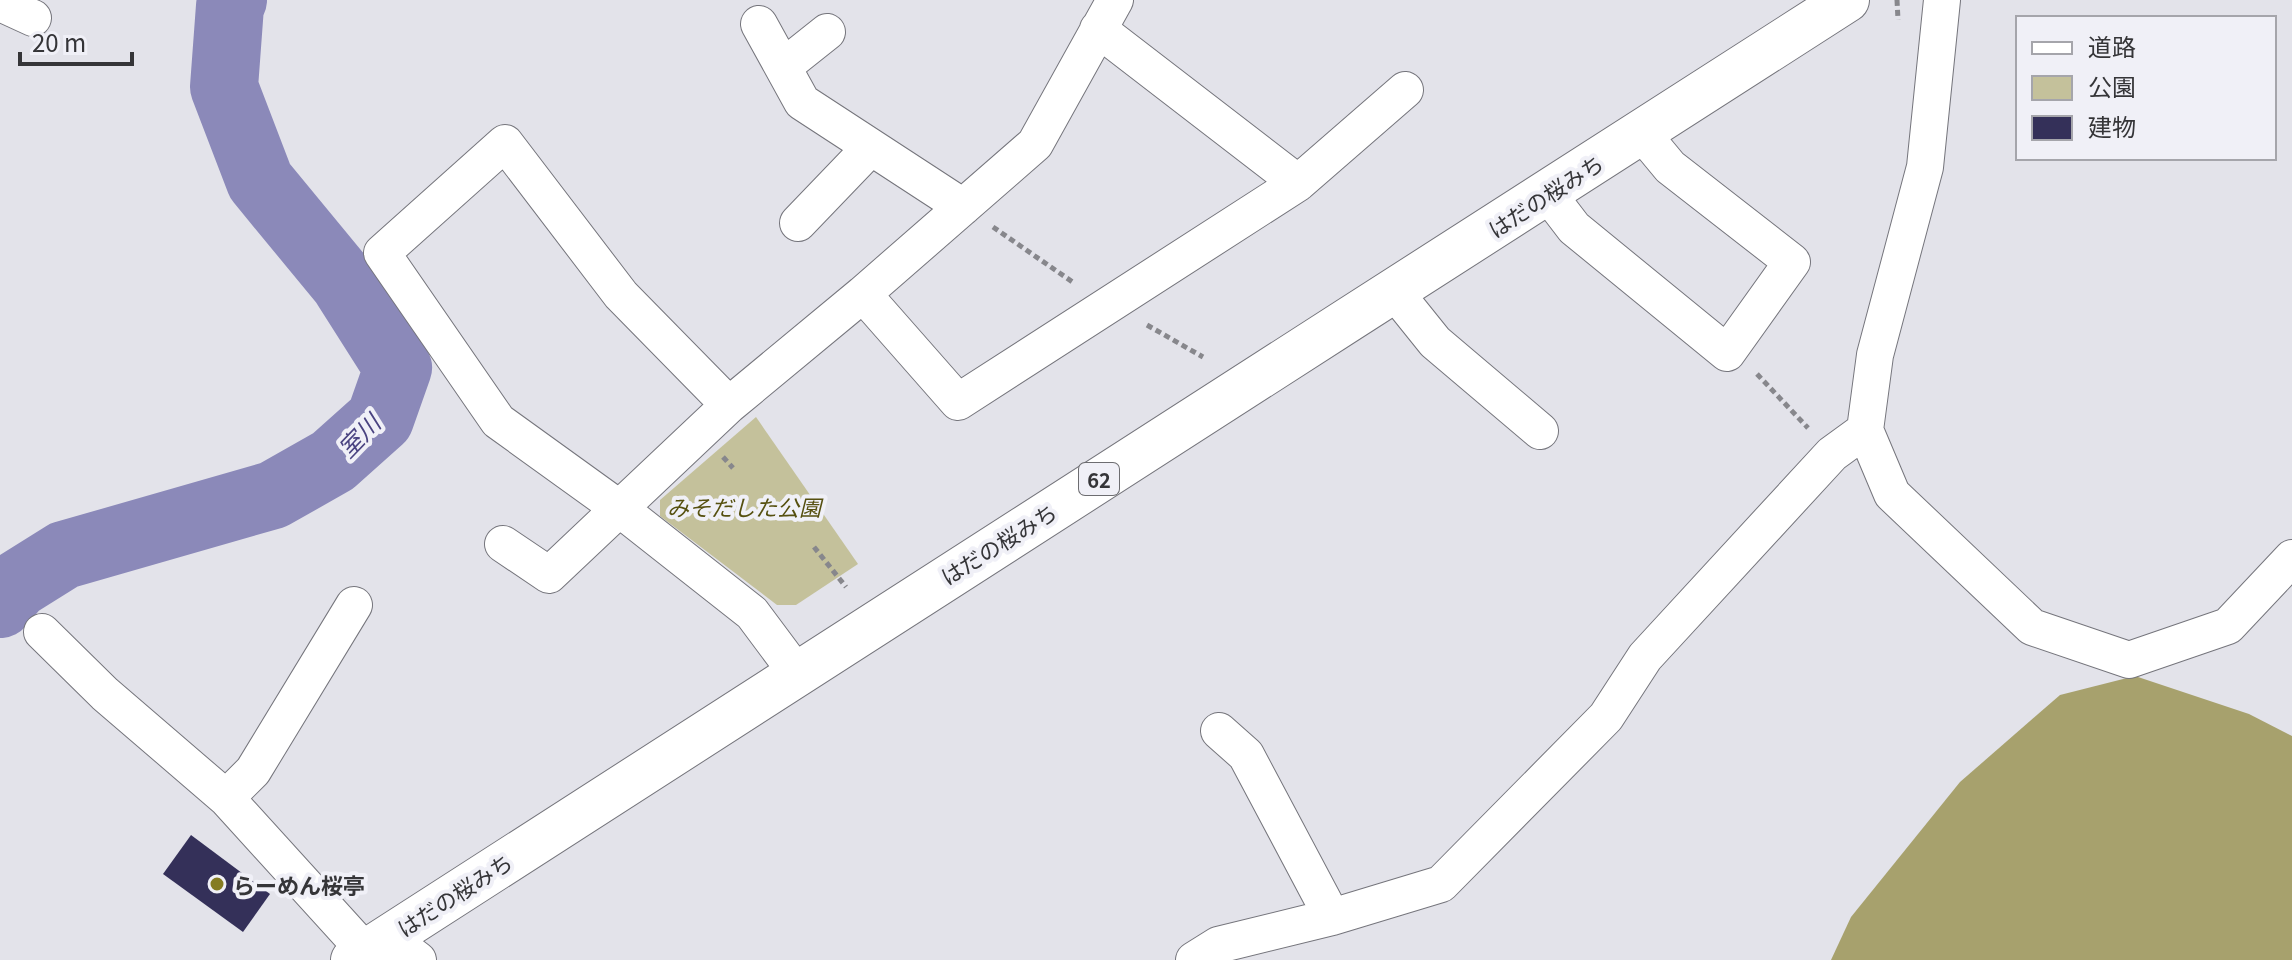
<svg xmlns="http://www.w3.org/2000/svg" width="2292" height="960" viewBox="0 0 2292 960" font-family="Georgia,'Noto Sans JP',serif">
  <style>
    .green { fill: #c4c19b }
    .forest { fill: #a7a16d }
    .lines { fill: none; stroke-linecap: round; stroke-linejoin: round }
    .river { stroke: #8b89b9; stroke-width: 68 }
    .building { fill: #343059 }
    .minor-casing { stroke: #75757c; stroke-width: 38 }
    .major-casing { stroke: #75757c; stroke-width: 46 }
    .path { stroke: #87878c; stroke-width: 5; stroke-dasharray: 6 4; stroke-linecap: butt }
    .minor { stroke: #fff; stroke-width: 36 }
    .major { stroke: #fff; stroke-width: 44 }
    .poi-dot { fill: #857c22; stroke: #f0f0f7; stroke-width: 3 }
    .labels { text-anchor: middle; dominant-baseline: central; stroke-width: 8; stroke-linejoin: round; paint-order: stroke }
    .shield { fill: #f0f0f7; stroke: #6d6d71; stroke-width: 2 }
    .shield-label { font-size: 20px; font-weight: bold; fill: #353538 }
    .street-label { font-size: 22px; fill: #353538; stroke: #f0f0f7 }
    .park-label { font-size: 22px; font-style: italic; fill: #565010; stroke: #f0f0f7 }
    .poi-label { font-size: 22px; font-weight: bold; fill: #353538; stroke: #f0f0f7; text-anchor: start }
    .water-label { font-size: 24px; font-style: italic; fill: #4a4381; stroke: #f0f0f7 }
  </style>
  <rect width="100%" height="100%" fill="#e3e3ea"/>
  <!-- green -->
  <path class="green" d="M756,417l102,147 -62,41h-19l-117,-89v-16z"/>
  <!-- forest -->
  <path class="forest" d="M2135,676l114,38 43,22v224h-461l20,-43 109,-135 100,-87z"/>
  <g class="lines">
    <!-- river -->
    <path class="river" d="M0,604l16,-19 48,-30 209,-60 60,-34 47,-42 18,-51 -54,-85 -84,-102 -36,-94 6,-81 3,-6"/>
  </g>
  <!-- building -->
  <path class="building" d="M191,835l79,59 -27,38 -80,-58z"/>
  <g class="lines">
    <defs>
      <path id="minor" d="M1942,0l-17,167 -50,188 -10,75 27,64 140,133 97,33 99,-34 64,-68
        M0,3l33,15
        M759,24l43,78 161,105
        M1098,29l200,154
        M783,67l44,-35
        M1548,194l26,34 153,125 65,-91 -122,-95 -29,-35
        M798,223l72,-75
        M1394,291l41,51 105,89
        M863,294l95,108 340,-219 107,-93
        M729,405l-108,-110 -116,-152 -123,110 116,168 122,88 132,104 44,59
        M503,544l46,31 180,-170 134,-111 172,-150 80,-144
        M42,632l63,62 121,104 140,154
        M1219,731l27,24 86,162
        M226,798l27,-27 101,-166
        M388,937l30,23
        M1194,960l24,-15 114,-28 109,-33 165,-167 39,-60 187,-203 33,-24"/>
      <path id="major" d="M353,960c497,-322 996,-640 1494,-960"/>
    </defs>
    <!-- minor casing -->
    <use href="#minor" class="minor-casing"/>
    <!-- major casing -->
    <use href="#major" class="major-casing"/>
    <!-- path -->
    <path class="path" d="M1897,0l1,20
      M993,227l81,56
      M1147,325l56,32
      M1757,374l51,54
      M723,457l10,11
      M814,547l32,40"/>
    <!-- minor -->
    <use href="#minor" class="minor"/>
    <!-- major -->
    <use href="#major" class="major"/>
  </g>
  <!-- markers -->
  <circle class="poi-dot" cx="217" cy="884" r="8"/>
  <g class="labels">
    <!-- shield labels -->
    <rect class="shield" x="1079" y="463" width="40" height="32" rx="6"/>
    <g class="shield-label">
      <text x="1099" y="479">62</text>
    </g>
    <!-- street labels -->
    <g class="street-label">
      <text transform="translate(1545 195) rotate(-33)">はだの桜みち</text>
      <text transform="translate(998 543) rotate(-32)">はだの桜みち</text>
      <text transform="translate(454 894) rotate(-33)">はだの桜みち</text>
    </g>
    <!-- park labels -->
    <g class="park-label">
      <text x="744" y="506">みそだした公園</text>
    </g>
    <!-- poi labels -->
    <g class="poi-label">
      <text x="233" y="884">らーめん桜亭</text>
    </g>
    <!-- water labels -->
    <g class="water-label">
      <text transform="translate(358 435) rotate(-46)">室川</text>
    </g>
  </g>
  <!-- legend -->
  <rect x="2016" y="16" width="260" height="144" fill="#f0f0f7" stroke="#a5a5ab" stroke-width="2"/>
  <rect x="2032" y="42" width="40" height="12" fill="#ffffff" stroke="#a5a5ab" stroke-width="2"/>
  <text x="2088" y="56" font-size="24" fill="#353538">道路</text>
  <rect x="2032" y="76" width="40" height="24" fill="#c4c19b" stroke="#a5a5ab" stroke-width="2"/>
  <text x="2088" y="96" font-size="24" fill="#353538">公園</text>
  <rect x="2032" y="116" width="40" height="24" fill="#343059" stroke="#a5a5ab" stroke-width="2"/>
  <text x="2088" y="136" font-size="24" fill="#353538">建物</text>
  <!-- scale -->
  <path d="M20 52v12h112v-12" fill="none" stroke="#353538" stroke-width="4"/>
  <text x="32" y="52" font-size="24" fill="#353538" stroke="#f0f0f7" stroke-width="6" paint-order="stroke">20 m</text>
</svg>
